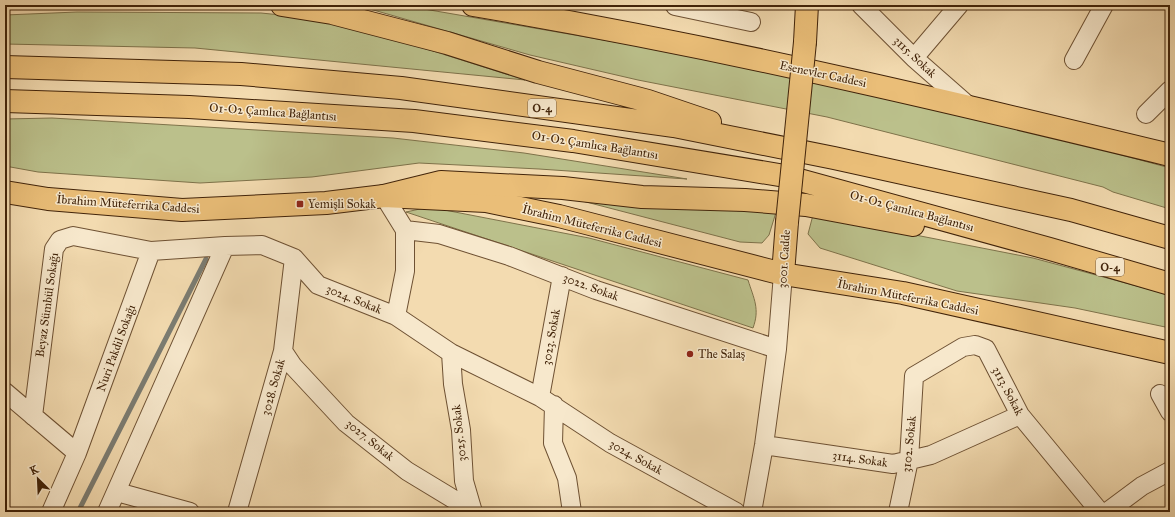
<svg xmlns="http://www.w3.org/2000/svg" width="1175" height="517" viewBox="0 0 1175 517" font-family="'IM FELL Great Primer',serif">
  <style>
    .green { fill: #bbc08b; stroke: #7e724a }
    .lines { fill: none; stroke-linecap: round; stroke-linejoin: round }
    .stream { stroke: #7b7c72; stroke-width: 5 }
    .minor-casing { stroke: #6e5133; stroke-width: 20 }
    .major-casing { stroke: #412309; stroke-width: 24 }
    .highway-casing { stroke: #412309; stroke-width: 24 }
    .minor { stroke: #f7e8cc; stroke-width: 18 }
    .major { stroke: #eabe78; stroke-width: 22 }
    .highway { stroke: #eabe78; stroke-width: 22 }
    .major-bridge-casing { stroke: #412309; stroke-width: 24; stroke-linecap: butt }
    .major-bridge { stroke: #eabe78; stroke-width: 22 }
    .poi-dot { fill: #8f2418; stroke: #f7e8cc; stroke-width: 1.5 }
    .labels { text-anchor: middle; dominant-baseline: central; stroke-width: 3; stroke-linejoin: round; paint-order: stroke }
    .shield { fill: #f7e8cc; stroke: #785e44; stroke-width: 1 }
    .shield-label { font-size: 11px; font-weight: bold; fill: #412309 }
    .street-label { font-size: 12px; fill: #412309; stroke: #f7e8cc }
    .poi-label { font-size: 12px; fill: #412309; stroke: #f7e8cc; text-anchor: start }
  </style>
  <rect width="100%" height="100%" fill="#f3dbb0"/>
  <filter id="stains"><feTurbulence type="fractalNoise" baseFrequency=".005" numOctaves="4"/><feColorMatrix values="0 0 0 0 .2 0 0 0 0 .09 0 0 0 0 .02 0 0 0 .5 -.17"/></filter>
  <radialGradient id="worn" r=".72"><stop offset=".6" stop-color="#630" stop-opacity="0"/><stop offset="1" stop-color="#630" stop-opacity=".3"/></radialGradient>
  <!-- green -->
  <path class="green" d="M356,5h45l347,60 270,62 152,41v41l-57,-17 -10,-5 -276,-70 -189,-37 -108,-25z
    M77,12l184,1 70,7 102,31 92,29 -330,-32 -190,-4v-29z
    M52,118l341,20 131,15 163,26 -148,-10 -120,-6 -107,14 -112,6 -162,-11 -33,-6v-47z
    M567,197l210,12 -8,26 -7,8 -22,-1z
    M429,207l160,31 159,42c6,19 12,29 5,48l-347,-116z
    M813,215l220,43 137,37v33l-95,-20 -118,-17 -137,-43 -12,-14z"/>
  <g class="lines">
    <!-- stream -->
    <path class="stream" d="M78,512l128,-253"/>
    <defs>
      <path id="minor" d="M676,5l-1,1 76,16
        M861,5l53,53 57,50
        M914,58l45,-53
        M1074,60l30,-55
        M1146,114l24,-24
        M384,196l21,34v41l-9,45
        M405,230l34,4 70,22 87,34 181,59
        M283,351l10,15 53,57 61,48 66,40 -1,1
        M451,353l2,31 8,46 3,51 9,31
        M5,392l72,61
        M1160,394l10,18
        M540,397l22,-121
        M554,405l-1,38 14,35 5,34
        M33,416l21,-167 6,-9 13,-4 78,15
        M764,445l129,19 38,-9 89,-40
        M117,492l73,20
        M51,512l26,-59 74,-202 74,-5
        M107,512l118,-266 37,-1 32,13 24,27 78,31 55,37 89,44 70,46 126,69
        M237,512l46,-161 11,-93
        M752,512l12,-67 13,-96 6,-75
        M898,512l11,-52 5,-84 49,-29 12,-2 11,4 34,66 80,97
        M1107,512l35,-26 28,-15"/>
      <path id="major" d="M473,5c129,22 259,48 387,77 103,23 207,48 310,73
        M805,42l2,-37
        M5,192l43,7 134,11 144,-7 58,-7 102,5 73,15 224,58 120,19 267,60
        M783,274l4,-52"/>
      <path id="highway" d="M282,5l50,8 115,30 91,29 110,29 62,21
        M5,67l236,7 160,14 273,38 160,32 237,52 99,28
        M5,101l184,6 225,14 159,20 212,35 265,73 120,35
        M384,196l57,-14 122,6 79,9 103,3 61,5 107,20"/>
    </defs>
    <!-- minor casing -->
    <use href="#minor" class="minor-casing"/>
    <!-- major casing -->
    <use href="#major" class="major-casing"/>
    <!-- highway casing -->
    <use href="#highway" class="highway-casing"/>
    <!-- minor -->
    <use href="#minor" class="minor"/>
    <!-- major -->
    <use href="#major" class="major"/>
    <!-- highway -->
    <use href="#highway" class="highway"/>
    <defs>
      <path id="major-bridge" d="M787,222l18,-180"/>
    </defs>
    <!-- major-bridge casing -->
    <use href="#major-bridge" class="major-bridge-casing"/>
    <!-- major-bridge -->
    <use href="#major-bridge" class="major-bridge"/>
  </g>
  <!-- markers -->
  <g class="poi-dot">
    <rect x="296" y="200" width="8" height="8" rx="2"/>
    <circle cx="690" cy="354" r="4"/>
  </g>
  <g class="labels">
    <!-- shield labels -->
    <g class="shield">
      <rect x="528" y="99" width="28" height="18" rx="3"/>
      <rect x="1096" y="258" width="28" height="18" rx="3"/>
    </g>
    <g class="shield-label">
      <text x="542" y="108">O-4</text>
      <text x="1110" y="267">O-4</text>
    </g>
    <!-- street labels -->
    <g class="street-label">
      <text transform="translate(915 57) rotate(43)">3115. Sokak</text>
      <text transform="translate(823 74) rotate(12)">Esenevler Caddesi</text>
      <text transform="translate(273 112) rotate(4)">O1-O2 Çamlıca Bağlantısı</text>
      <text transform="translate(595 145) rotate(9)">O1-O2 Çamlıca Bağlantısı</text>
      <text transform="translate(128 204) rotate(4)">İbrahim Müteferrika Caddesi</text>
      <text transform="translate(912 211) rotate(15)">O1-O2 Çamlıca Bağlantısı</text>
      <text transform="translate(592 226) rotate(14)">İbrahim Müteferrika Caddesi</text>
      <text transform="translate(784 259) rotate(-86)">3001. Cadde</text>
      <text transform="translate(591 287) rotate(20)">3022. Sokak</text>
      <text transform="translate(908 297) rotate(11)">İbrahim Müteferrika Caddesi</text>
      <text transform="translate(354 299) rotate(22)">3024. Sokak</text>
      <text transform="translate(47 305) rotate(-82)">Beyaz Sümbül Sokağı</text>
      <text transform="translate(551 337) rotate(-80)">3023. Sokak</text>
      <text transform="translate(116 348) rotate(-70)">Nuri Pakdil Sokağı</text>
      <text transform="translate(273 387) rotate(-74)">3028. Sokak</text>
      <text transform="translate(1008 391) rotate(62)">3113. Sokak</text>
      <text transform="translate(459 433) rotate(-96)">3025. Sokak</text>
      <text transform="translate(370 440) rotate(39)">3027. Sokak</text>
      <text transform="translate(909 444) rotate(-84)">3102. Sokak</text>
      <text transform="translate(636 457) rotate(29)">3024. Sokak</text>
      <text transform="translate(860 459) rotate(8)">3114. Sokak</text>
    </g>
    <!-- poi labels -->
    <g class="poi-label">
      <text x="308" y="204">Yemişli Sokak</text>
      <text x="698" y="354">The Salaş</text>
    </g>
  </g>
  <!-- margin -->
  <rect width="1175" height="517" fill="none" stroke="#f3dbb0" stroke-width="20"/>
  <rect x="6" y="6" width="1163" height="505" fill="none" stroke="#412309" stroke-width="2"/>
  <rect x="10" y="10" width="1155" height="497" fill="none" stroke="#412309"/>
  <!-- north arrow -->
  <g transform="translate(38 479) rotate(336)" stroke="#f7e8cc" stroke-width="3" paint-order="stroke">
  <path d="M0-3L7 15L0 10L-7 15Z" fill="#412309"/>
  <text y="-6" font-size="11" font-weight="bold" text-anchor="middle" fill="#412309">K</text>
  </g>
  <rect width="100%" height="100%" filter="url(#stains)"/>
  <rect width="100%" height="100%" fill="url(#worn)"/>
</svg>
